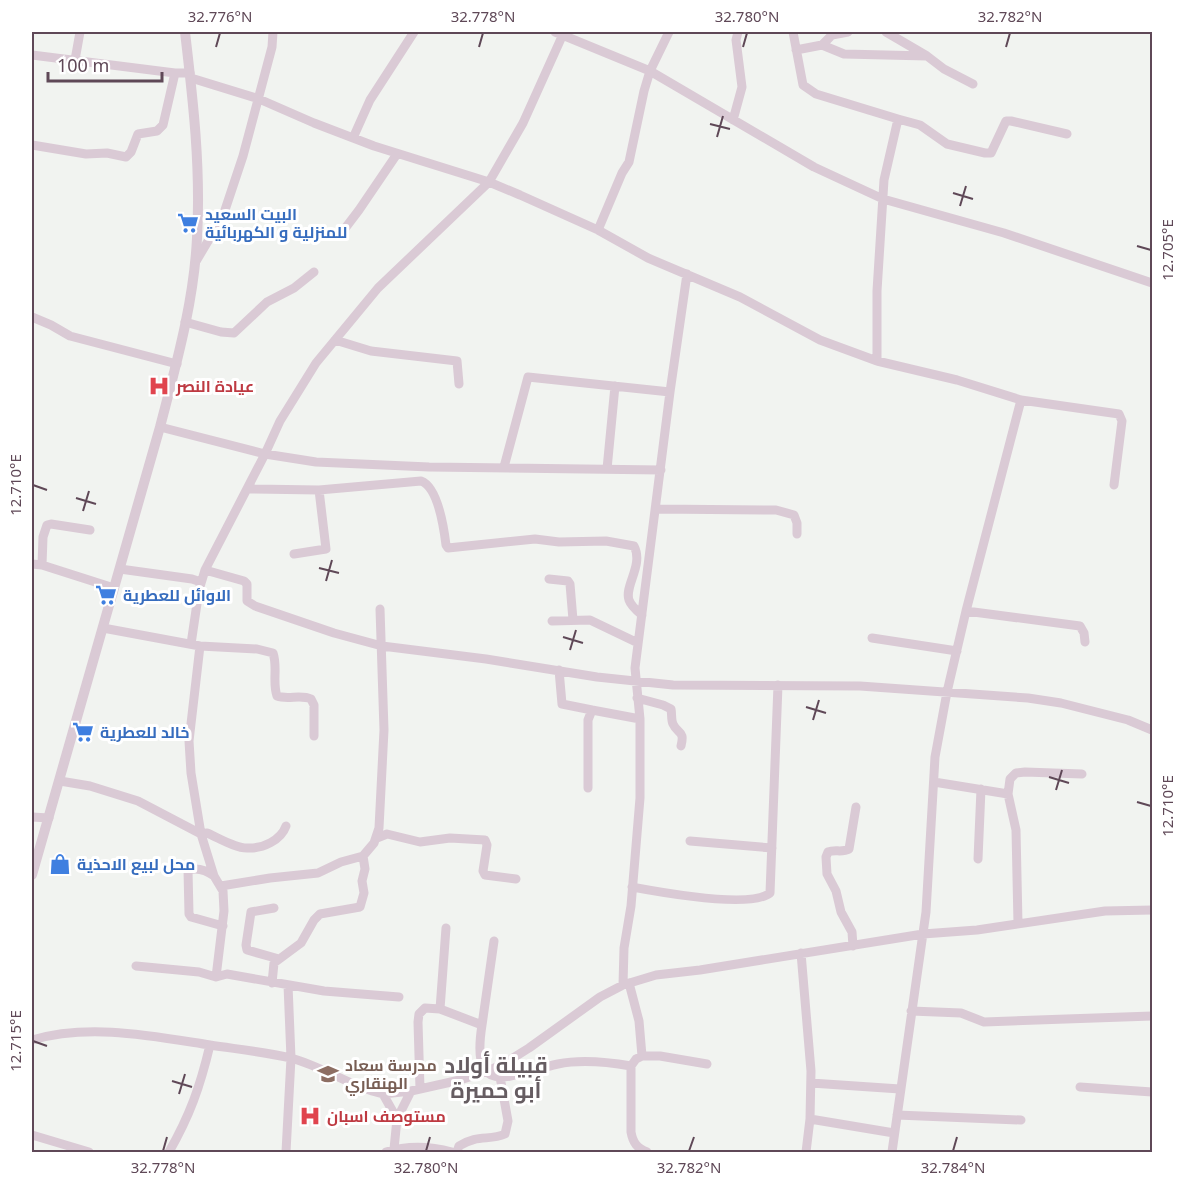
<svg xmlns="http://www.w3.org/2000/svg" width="1184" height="1184" viewBox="0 0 1184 1184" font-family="'Noto Sans',Cairo,sans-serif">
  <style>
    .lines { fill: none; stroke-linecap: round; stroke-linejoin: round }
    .minor { stroke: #dacad5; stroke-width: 9 }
    .tertiary { stroke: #dacad5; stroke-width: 10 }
    .ticks { fill: none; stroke: #5f4857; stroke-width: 2 }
    .labels { text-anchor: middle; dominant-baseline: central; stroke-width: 6; stroke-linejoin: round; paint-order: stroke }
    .shop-label { font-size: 16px; font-weight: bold; fill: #366cbe; stroke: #fff; text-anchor: start }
    .health-label { font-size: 16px; font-weight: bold; fill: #be3a42; stroke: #fff; text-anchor: start }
    .education-label { font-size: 16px; font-weight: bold; fill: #785e54; stroke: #fff; text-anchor: start }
    .district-label { font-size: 22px; font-weight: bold; fill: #665d62; stroke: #fff }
    .neatline { fill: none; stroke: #5f4857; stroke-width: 2 }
    .ticks-label { font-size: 15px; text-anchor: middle; fill: #5f4857 }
  </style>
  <rect width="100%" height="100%" fill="#f1f3f0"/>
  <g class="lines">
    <!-- minor -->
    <path class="minor" d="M555,32l95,39 164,96 69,32 121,34 148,50
      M793,32l10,53 13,9 82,25 -14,61 -7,111v70
      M886,32l41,24 17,13 29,15
      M822,45l10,-10 16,-3
      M796,50l26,-5 22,9 83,2
      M32,55l143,18h15
      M75,60l5,-28
      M191,78l68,21 55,24 60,23 115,36 31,13 78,35 50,28 92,39 80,43 57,21 80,19 64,20 98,14 3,7 -8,64
      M898,119l22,6 27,19 38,9h6l15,-32h5l56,13
      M733,120l9,-33 -6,-47 2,-8
      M353,138l17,-38 44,-68
      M32,145l54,9 21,-1 19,4 5,-5 7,-18 19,-3 6,-6 12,-52
      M598,230l24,-57 7,-11 15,-71 6,-20 19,-39
      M340,235l19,-25 38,-56
      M195,263l28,-47 20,-60 29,-109 1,-15
      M32,317l19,8 19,11 107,28
      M185,322l36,10 13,1 33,-31 27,-14 20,-16
      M335,340l36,11 86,10 2,23
      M160,427l105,27 51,8 113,5 232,3
      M504,467l24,-90 142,15
      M607,469l8,-83
      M248,489l71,1 102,-9c17,6 23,48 25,64l2,3 87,-9 24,3 47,-1 28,5c10,19 -10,40 -5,54 2,6 8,11 13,15
      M656,509l120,1 18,5 3,8v11
      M294,554l32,-5 -7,-59
      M32,564l10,1 72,23
      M42,565l1,-28 4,-12 4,-1 39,6
      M120,569l72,10 9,3
      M205,570l39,11 3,3v17l8,5 79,27 48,13 104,13 111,18 76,8 187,1 168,12 33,5 67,17 24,10
      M549,579l19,2 2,3 3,36
      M966,611l114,15 4,7 1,9
      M552,621l38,-1 48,23
      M103,628l97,18 57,3 16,4c5,14 -1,29 4,43 11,4 24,-2 34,3l3,6v31
      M872,638l85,13
      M191,644l8,-54 6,-20 60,-116 15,-33 36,-58 62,-75 111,-106 34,-59 41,-91
      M200,646l-11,95 2,32 10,61 6,-1c12,5 28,15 40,15 16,1 34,-8 39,-22
      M559,670l3,34 30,6
      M637,698l26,7 8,4c1,5 0,11 2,15 5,11 12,6 8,22
      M60,781l30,5 48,15 63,33 13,42 9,15 1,20 -8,66
      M934,782l74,12
      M588,788v-68l4,-10 48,9
      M32,817l17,1
      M377,838l10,-4 33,8 30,-4 35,2 2,5 -4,26 2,4 31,4
      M690,841l82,7
      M978,859l3,-70
      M214,876c-8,-6 -16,-9 -26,-6l1,44 2,3 32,9
      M221,886l49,-8 48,-5 23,-11 22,-6 11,-13 5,-15 5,-98 -4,-121
      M632,887c27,5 118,22 138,6l8,-208
      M274,908l-23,4 -5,33 1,5 32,9
      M1018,924l-2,-94 -8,-36 2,-15 6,-6 9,-1 57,2
      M853,946l-1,-14 -11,-20 -5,-21 -9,-17 -1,-17 2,-5c7,-3 14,1 21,-3l7,-42
      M801,953l10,118 -1,48 -4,33
      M136,966l63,6 17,5 11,-3 97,17 75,6
      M272,983l2,-20 27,-20 13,-23 6,-6 40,-7 4,-14 -2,-12 3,-12 -2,-13
      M629,983l10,38 3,35h18l47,8
      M623,985l1,-37 7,-42 9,-108v-79l-5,-51 35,-276 17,-118
      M440,1009l6,-81
      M911,1011l50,2 23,9 168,-6
      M482,1025l12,-84
      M32,1040c57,-17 120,-4 178,5 26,4 55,7 81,13 29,8 53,24 81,33l11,3 28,-3 49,-11 25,-8 20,-9 24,-15 71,-51 23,-12 33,-10 44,-5 223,-36 54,-4 128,-19 47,-1
      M642,1056l-6,3 -5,7v66c2,11 6,16 16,20
      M811,1083l89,6
      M1080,1087l72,5
      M420,1089l-2,-67 1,-8 6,-6 15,1 42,16c-12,76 29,49 76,39 24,-5 50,-2 73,2
      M383,1094l14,25
      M897,1115l124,5
      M810,1119l84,14
      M32,1135l57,17
      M394,1149l3,-30 14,-28
      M169,1152c21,-37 31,-65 41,-107
      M286,1152l5,-94 -3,-73
      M386,1152c22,-7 44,-6 66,0
      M457,1152l2,-6c19,-12 30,-5 46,-12l3,-13 -8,-44
      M892,1152l34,-240 9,-155 12,-65 19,-81 55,-211"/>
    <!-- tertiary -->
    <path class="tertiary" d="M32,875l128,-448c16,-62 34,-125 37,-189 4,-70 -4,-138 -12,-206"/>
  </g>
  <!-- ticks -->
  <path class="ticks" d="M216,47l4,-14M479,47l4,-14M743,47l4,-14M1006,47l4,-14M710,124l20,5M717,137l6,-21M953,193l20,6M960,206l6,-20M1137,246l14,4M33,485l14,5M76,498l20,6M83,511l6,-20M319,568l20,5M326,581l6,-21M563,637l20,6M570,650l6,-20M806,707l20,6M813,720l6,-20M1049,777l20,6M1056,790l6,-20M1137,802l14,4M33,1041l14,5M172,1081l20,6M179,1094l6,-20M163,1151l4,-14M426,1151l4,-14M689,1151l5,-14M953,1151l4,-14"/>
  <!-- icons -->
  <defs>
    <symbol id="supermarket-bare" viewBox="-9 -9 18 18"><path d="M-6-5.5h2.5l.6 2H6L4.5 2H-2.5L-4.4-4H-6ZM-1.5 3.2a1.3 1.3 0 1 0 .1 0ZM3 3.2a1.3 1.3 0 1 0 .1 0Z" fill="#3f7fe0" stroke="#fff" stroke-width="2.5" paint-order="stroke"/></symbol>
    <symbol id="hospital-bare" viewBox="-9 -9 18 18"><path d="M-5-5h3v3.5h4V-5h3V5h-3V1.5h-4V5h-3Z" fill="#e0444e" stroke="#fff" stroke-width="2.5" paint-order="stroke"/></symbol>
    <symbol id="shop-bare" viewBox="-9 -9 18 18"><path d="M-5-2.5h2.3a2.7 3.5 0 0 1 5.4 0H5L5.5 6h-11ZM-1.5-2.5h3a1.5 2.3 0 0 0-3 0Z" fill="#3f7fe0" stroke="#fff" stroke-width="2.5" paint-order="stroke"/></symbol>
    <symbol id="school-bare" viewBox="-9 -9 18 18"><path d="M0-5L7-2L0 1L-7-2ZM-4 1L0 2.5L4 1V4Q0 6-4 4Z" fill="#8d6e63" stroke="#fff" stroke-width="2.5" paint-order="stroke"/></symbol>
  </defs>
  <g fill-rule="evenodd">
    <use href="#supermarket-bare" x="173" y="208" width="30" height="30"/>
    <use href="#hospital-bare" x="144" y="371" width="30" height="30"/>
    <use href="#supermarket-bare" x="91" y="580" width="30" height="30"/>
    <use href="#supermarket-bare" x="68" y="717" width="30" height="30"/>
    <use href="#shop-bare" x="45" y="849" width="30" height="30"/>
    <use href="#school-bare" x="313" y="1059" width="30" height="30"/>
    <use href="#hospital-bare" x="295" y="1101" width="30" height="30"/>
  </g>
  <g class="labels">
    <!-- shop labels -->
    <g class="shop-label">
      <text x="205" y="214">البيت السعيد<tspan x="205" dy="18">للمنزلية و الكهربائية</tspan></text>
      <text x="123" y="595">الاوائل للعطرية</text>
      <text x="100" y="732">خالد للعطرية</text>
      <text x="77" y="864">محل لبيع الاحذية</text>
    </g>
    <!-- health labels -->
    <g class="health-label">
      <text x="176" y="386">عيادة النصر</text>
      <text x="327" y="1116">مستوصف اسبان</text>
    </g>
    <!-- education labels -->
    <g class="education-label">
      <text x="345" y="1065">مدرسة سعاد<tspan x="345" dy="18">الهنقاري</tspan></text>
    </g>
    <!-- district labels -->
    <g class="district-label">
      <text x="496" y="1064">قبيلة أولاد<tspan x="496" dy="25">أبو حميرة</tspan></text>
    </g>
  </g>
  <!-- border -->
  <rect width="1184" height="1184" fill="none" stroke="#ffffff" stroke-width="66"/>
  <!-- scale -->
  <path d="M48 72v9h114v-9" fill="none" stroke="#5f4857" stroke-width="3"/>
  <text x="57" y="72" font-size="18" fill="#5f4857" stroke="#ffffff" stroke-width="4.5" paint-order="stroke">100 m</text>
  <rect x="33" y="33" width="1118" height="1118" class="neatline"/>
  <g class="ticks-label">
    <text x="220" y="22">32.776°N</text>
    <text x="483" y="22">32.778°N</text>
    <text x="747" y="22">32.780°N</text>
    <text x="1010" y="22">32.782°N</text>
    <text transform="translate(1168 250) rotate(-90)" y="5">12.705°E</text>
    <text transform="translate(16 485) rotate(-90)" y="5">12.710°E</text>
    <text transform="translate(1168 806) rotate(-90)" y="5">12.710°E</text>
    <text transform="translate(16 1041) rotate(-90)" y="5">12.715°E</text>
    <text x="163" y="1173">32.778°N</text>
    <text x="426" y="1173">32.780°N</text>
    <text x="689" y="1173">32.782°N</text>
    <text x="953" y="1173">32.784°N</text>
  </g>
</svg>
